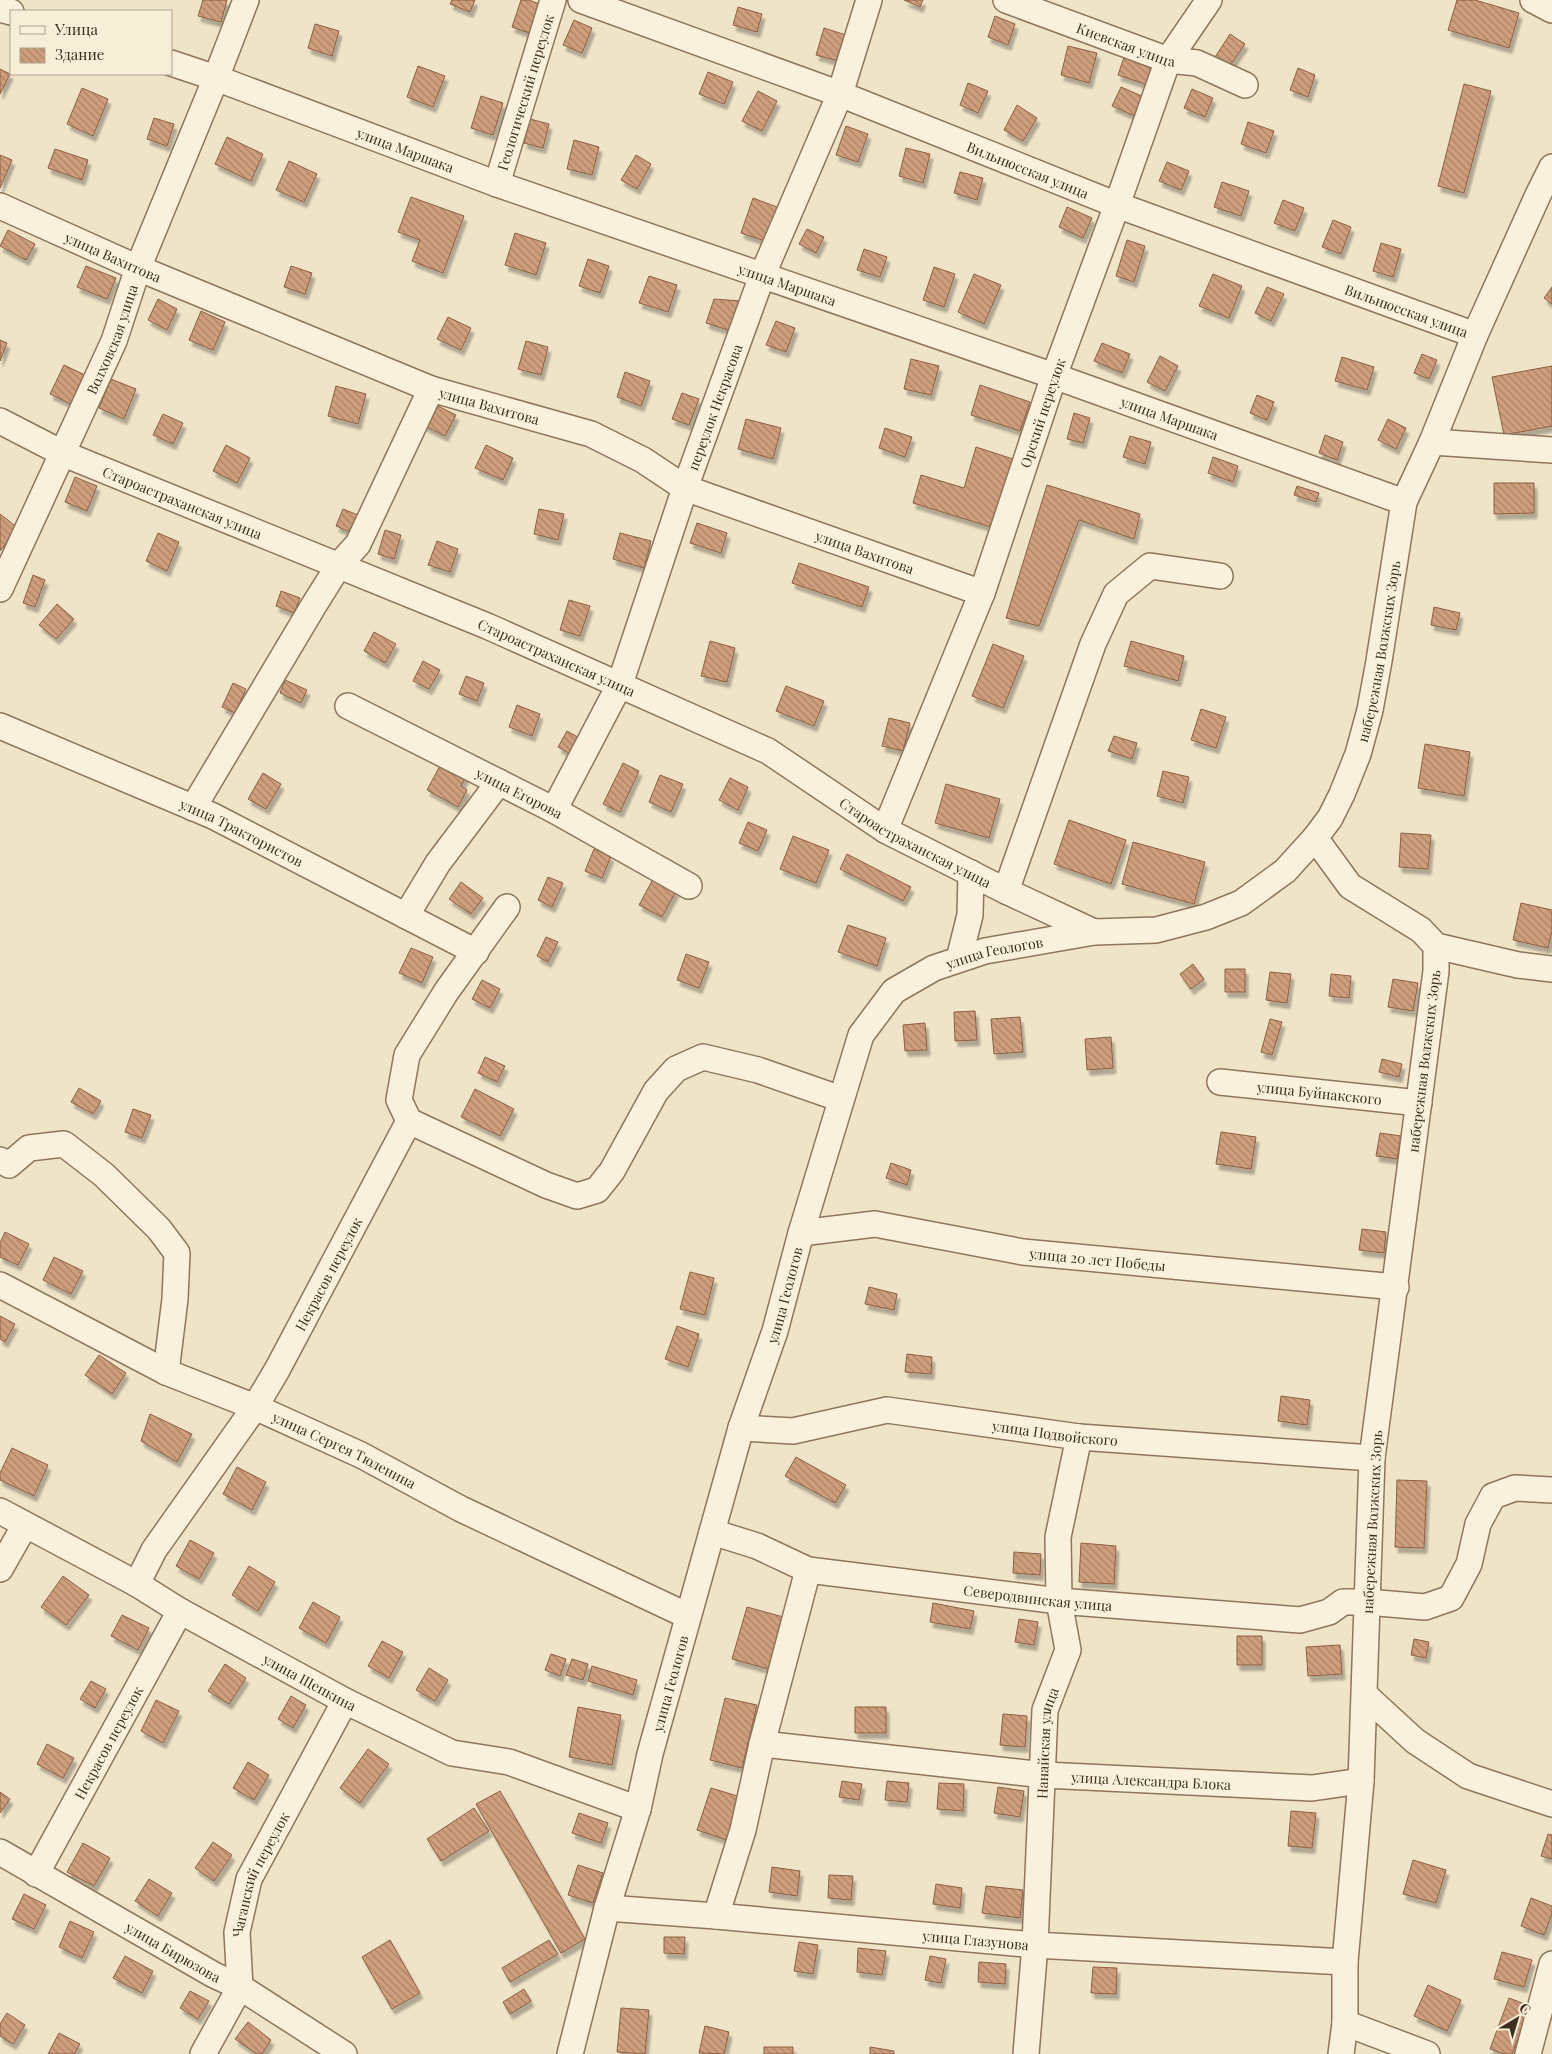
<svg xmlns="http://www.w3.org/2000/svg" width="1552" height="2054" viewBox="0 0 1552 2054" font-family="'Playfair Display',serif">
  <style>
    .building { fill: url(#building-back-hatch); stroke: #8d5f41; filter: url(#shadow) }
    .lines { fill: none; stroke-linecap: round; stroke-linejoin: round }
    .minor-casing { stroke: #8d765c; stroke-width: 28 }
    .minor { stroke: #faf1dc; stroke-width: 25 }
    .labels { text-anchor: middle; dominant-baseline: central; stroke-width: 4.5; stroke-linejoin: round; paint-order: stroke }
    .street-label { font-size: 14px; fill: #3d2e20; stroke: #f7eed8 }
  </style>
  <defs>
    <pattern id="building-back-hatch" width="6" height="6" patternUnits="userSpaceOnUse" patternTransform="scale(1.25)"><rect width="6" height="6" fill="#cf9f7d"/><path d="M-1 5l2 2M0 0l6 6M5-1l2 2" fill="none" stroke="#a98266"/></pattern>
    <filter id="shadow"><feDropShadow dx="3" dy="5.5" stdDeviation="1" flood-color="#0004"/></filter>
  </defs>
  <rect width="100%" height="100%" fill="#f0e4c8"/>
  <!-- building -->
  <path class="building" d="M203,0h24l-6,22 -23,-6z
    M452,0h23l-5,12 -20,-8z
    M521,0h8l13,5 -10,29 -20,-7z
    M904,0h19l-3,7z
    M1457,0h18l44,13 -10,35 -61,-18z
    M738,7l24,7 -5,18 -24,-7z
    M995,16l20,8 -7,21 -20,-8z
    M574,20l18,8 -10,25 -19,-8z
    M315,24l24,7 -7,25 -24,-8z
    M824,28l22,7 -8,26 -22,-6z
    M1230,34l15,10 -16,23 -14,-10z
    M1068,46l29,7 -8,30 -28,-8z
    M1124,57l30,11 -6,17 -30,-10z
    M418,66l27,10 -12,31 -26,-10z
    M1298,68l17,7 -7,22 -18,-7z
    M0,69l10,5 -10,20z
    M708,72l25,10 -9,22 -25,-10z
    M968,83l20,8 -10,22 -18,-8z
    M1464,84l27,7 -27,102 -26,-7z
    M1121,87l30,13 -9,19 -30,-13z
    M82,88l26,11 -15,37 -26,-12z
    M1192,89l21,9 -8,19 -21,-9z
    M758,91l19,10 -15,30 -20,-10z
    M481,96l22,7 -10,32 -22,-7z
    M1017,105l20,13 -14,23 -19,-11z
    M154,118l20,6 -7,22 -20,-7z
    M530,119l19,5 -6,24 -19,-5z
    M1248,122l26,9 -8,22 -25,-9z
    M846,126l22,8 -10,28 -22,-7z
    M227,137l36,17 -12,27 -36,-17z
    M574,140l25,7 -7,28 -25,-6z
    M906,148l24,6 -7,29 -24,-7z
    M55,149l33,11 -6,20 -34,-12z
    M0,155l12,5 -12,28z
    M636,155l15,9 -14,25 -16,-9z
    M289,161l28,13 -13,28 -28,-12z
    M1167,162l22,9 -8,19 -22,-9z
    M960,172l23,6 -6,22 -23,-7z
    M1222,182l27,9 -8,25 -27,-9z
    M411,197l53,19 -21,57 -31,-12 8,-21 -22,-8z
    M753,198l24,9 -12,34 -24,-8z
    M1283,200l21,8 -9,23 -21,-8z
    M1067,207l25,11 -9,20 -24,-11z
    M1333,220l18,7 -10,27 -19,-7z
    M807,229l17,8 -8,16 -17,-9z
    M8,230l27,14 -9,16 -26,-14z
    M515,233l31,10 -10,32 -31,-10z
    M1127,240l18,6 -11,36 -18,-6z
    M1381,243l20,6 -8,28 -20,-6z
    M864,249l23,8 -7,20 -23,-7z
    M588,259l21,7 -9,27 -21,-7z
    M86,266l30,12 -9,21 -30,-12z
    M291,266l21,7 -7,21 -21,-7z
    M934,267l21,7 -11,33 -21,-7z
    M974,274l27,11 -17,39 -26,-12z
    M1213,274l29,12 -13,32 -30,-12z
    M649,276l28,9 -9,27 -29,-9z
    M1267,287l17,7 -13,27 -16,-8z
    M1552,287v17l-8,-6z
    M158,299l19,10 -10,21 -19,-10z
    M714,299l27,2 -10,30 -25,-8z
    M201,311l24,11 -12,28 -24,-10z
    M448,317l23,11 -10,22 -24,-11z
    M776,321l19,7 -9,24 -20,-7z
    M0,340l7,3 -7,18z
    M526,341l22,6 -7,28 -23,-6z
    M1102,343l28,11 -8,19 -28,-12z
    M1422,354l15,6 -8,19 -15,-6z
    M1160,356l18,10 -13,25 -18,-9z
    M1342,357l32,10 -7,23 -32,-9z
    M911,359l28,7 -8,29 -27,-6z
    M64,365l23,11 -14,29 -23,-11z
    M1552,366v60l-48,9 -12,-58z
    M625,372l25,9 -9,25 -24,-9z
    M111,379l25,10 -12,30 -25,-11z
    M980,385l50,17 -10,29 -49,-16z
    M336,386l30,8 -8,30 -30,-8z
    M682,393l17,6 -10,26 -17,-6z
    M1257,395l17,7 -7,18 -17,-7z
    M434,404l22,11 -11,21 -22,-11z
    M1074,413l16,5 -7,25 -16,-4z
    M163,414l20,9 -10,21 -20,-9z
    M746,419l35,9 -8,31 -35,-10z
    M1388,419l18,9 -10,21 -18,-9z
    M885,428l27,9 -7,20 -26,-9z
    M1325,435l18,7 -6,18 -18,-7z
    M1130,436l21,6 -6,22 -22,-7z
    M226,445l24,13 -13,25 -24,-12z
    M486,445l27,13 -10,22 -28,-12z
    M976,447l43,14 -22,68 -84,-26 8,-28 43,13z
    M1213,457l25,9 -5,16 -25,-9z
    M75,477l22,9 -10,25 -22,-9z
    M1494,483h40v30l-40,1z
    M1047,485l93,29 -6,25 -55,-19 -40,106 -33,-8z
    M1297,486l22,7 -3,9 -22,-7z
    M343,509l15,6 -8,17 -14,-6z
    M539,509l25,5 -6,26 -24,-6z
    M0,514l18,14 -18,23z
    M697,523l30,10 -6,20 -31,-10z
    M385,530l16,5 -7,24 -16,-5z
    M158,533l21,9 -12,29 -21,-10z
    M620,533l31,8 -7,27 -31,-9z
    M437,541l21,8 -8,23 -22,-7z
    M799,563l70,24 -7,20 -70,-24z
    M33,575l12,5 -10,27 -12,-4z
    M281,591l19,7 -6,15 -18,-7z
    M569,600l21,6 -10,30 -20,-6z
    M57,604l17,15 -18,20 -17,-14z
    M1434,607l26,6 -4,17 -25,-5z
    M374,632l22,12 -11,19 -21,-12z
    M710,641l25,7 -8,34 -26,-6z
    M1131,641l53,15 -6,25 -54,-15z
    M993,644l31,12 -21,52 -31,-12z
    M423,661l17,9 -11,19 -16,-8z
    M466,676l18,7 -7,18 -18,-7z
    M285,680l22,10 -6,13 -21,-10z
    M233,683l13,6 -11,24 -13,-6z
    M786,686l38,15 -10,25 -38,-15z
    M517,705l23,9 -8,22 -23,-9z
    M1201,709l25,8 -10,31 -25,-8z
    M889,718l21,5 -7,28 -21,-5z
    M567,731l16,9 -9,16 -16,-9z
    M1114,736l23,7 -5,16 -24,-8z
    M1425,744l45,8 -6,44 -46,-8z
    M442,762l24,14 -5,10 6,4 -9,17 -31,-17z
    M623,763l16,8 -19,41 -17,-8z
    M1163,771l26,6 -6,26 -26,-7z
    M263,773l18,11 -15,25 -18,-10z
    M660,775l23,9 -12,28 -22,-10z
    M730,778l18,9 -10,23 -19,-10z
    M946,784l54,15 -11,39 -54,-15z
    M1069,820l57,20 -15,44 -57,-20z
    M748,822l19,8 -9,21 -19,-8z
    M1401,833l30,2 -3,34 -29,-2z
    M793,836l36,14 -13,33 -36,-14z
    M1133,842l72,20 -11,42 -72,-20z
    M594,849l17,7 -9,22 -17,-7z
    M847,854l64,33 -8,14 -63,-32z
    M548,877l15,6 -11,24 -14,-7z
    M653,879l23,12 -14,26 -23,-12z
    M461,882l22,16 -12,16 -22,-15z
    M1521,903l31,7v21l-4,17 -35,-8z
    M848,925l38,13 -9,28 -39,-14z
    M546,937l12,5 -10,20 -11,-6z
    M411,948l22,9 -11,26 -23,-10z
    M686,954l23,8 -10,26 -22,-8z
    M1193,964l11,15 -13,10 -11,-15z
    M1225,969h20v23h-20z
    M1270,972l21,2 -4,29 -21,-3z
    M1331,974l20,2 -2,22 -20,-2z
    M1393,979l25,4 -5,28 -25,-4z
    M482,980l18,9 -10,19 -18,-9z
    M975,1011l2,29 -22,1 -1,-29z
    M1020,1017l3,35 -29,2 -3,-35z
    M1270,1019l12,3 -10,33 -11,-3z
    M925,1023l2,27 -22,1 -2,-26z
    M1111,1037l2,31 -26,2 -2,-31z
    M485,1057l20,9 -8,16 -19,-9z
    M1382,1059l20,5 -3,13 -20,-5z
    M79,1088l22,13 -8,13 -22,-12z
    M475,1089l39,20 -14,27 -39,-19z
    M133,1109l18,6 -9,23 -17,-6z
    M1221,1132l35,5 -5,32 -35,-5z
    M1380,1133l21,3 -4,23 -21,-3z
    M891,1163l20,7 -4,15 -21,-7z
    M1362,1229l24,3 -2,21 -25,-3z
    M5,1232l24,12 -11,21 -18,-8v-14z
    M54,1257l29,14 -12,23 -28,-14z
    M690,1272l24,6 -9,37 -25,-6z
    M869,1287l28,7 -3,16 -29,-6z
    M0,1316l15,8 -10,18 -5,-3z
    M677,1326l22,8 -11,33 -23,-8z
    M907,1354l25,3 -1,17 -26,-2z
    M99,1355l27,18 -14,21 -27,-19z
    M1281,1396l29,4 -3,25 -29,-4z
    M150,1414l42,20 -15,28 -36,-21z
    M12,1448l36,17 -14,31 -34,-16v-7z
    M796,1457l50,28 -11,18 -50,-27z
    M237,1467l29,15 -14,28 -29,-16z
    M1397,1480l30,1 -3,67 -29,-1z
    M190,1540l24,13 -15,26 -23,-13z
    M1081,1543l35,3 -2,38 -35,-2z
    M1014,1552l27,2 -1,21 -27,-2z
    M249,1566l26,16 -17,29 -26,-16z
    M63,1576l26,19 -23,30 -25,-18z
    M313,1602l27,15 -14,26 -27,-15z
    M933,1603l41,8 -4,18 -40,-7z
    M747,1607l40,11 -15,52 -40,-11z
    M122,1615l27,13 -11,22 -27,-14z
    M1019,1619l19,3 -4,23 -19,-3z
    M1237,1636h25v29h-25z
    M1414,1639l15,3 -3,16 -15,-3z
    M382,1641l21,11 -14,26 -21,-12z
    M1340,1645l2,29 -34,2 -2,-29z
    M551,1654l15,5 -6,17 -15,-6z
    M572,1659l16,5 -5,16 -17,-5z
    M225,1664l21,14 -17,26 -21,-13z
    M592,1666l45,14 -4,15 -45,-14z
    M429,1668l19,12 -13,21 -19,-11z
    M91,1681l15,8 -11,19 -15,-9z
    M291,1696l15,9 -13,23 -15,-9z
    M725,1698l32,7 -15,63 -32,-8z
    M156,1700l23,11 -16,32 -22,-12z
    M578,1707l43,8 -9,50 -43,-8z
    M855,1707h31v26h-31z
    M1003,1714l24,2 -2,31 -25,-2z
    M47,1744l27,14 -11,20 -26,-14z
    M368,1749l21,15 -29,39 -20,-15z
    M248,1762l21,13 -15,25 -21,-12z
    M842,1781l20,3 -3,16 -20,-3z
    M887,1781l22,2 -2,19 -22,-2z
    M939,1783l25,1 -1,27 -26,-2z
    M998,1787l26,4 -4,26 -26,-4z
    M711,1788l33,10 -14,43 -33,-11z
    M500,1791l85,148 -24,14 -85,-149z
    M0,1792l10,7 -10,14z
    M474,1808l15,23 -48,30 -14,-22z
    M1291,1811l25,2 -4,35 -24,-2z
    M579,1813l29,10 -7,20 -29,-10z
    M1548,1834l4,1v24l-11,-3z
    M213,1842l19,13 -18,26 -19,-13z
    M83,1843l27,15 -16,28 -27,-14z
    M1413,1860l33,10 -10,33 -33,-9z
    M578,1865l25,8 -10,30 -25,-8z
    M772,1867l28,4 -3,25 -28,-4z
    M829,1875l24,1 -2,24 -23,-2z
    M149,1879l23,14 -14,23 -23,-15z
    M936,1884l26,4 -2,20 -27,-4z
    M986,1886l37,4 -3,28 -38,-5z
    M24,1894l22,11 -12,24 -22,-10z
    M1531,1898l21,8v8l-8,21 -23,-9z
    M70,1921l24,11 -12,26 -23,-11z
    M664,1937h21l-1,17 -20,-1z
    M390,1940l30,53 -28,16 -30,-52z
    M549,1940l9,14 -48,28 -8,-14z
    M799,1942l19,3 -5,29 -19,-3z
    M858,1948l28,3 -4,24 -25,-3z
    M1502,1952l30,8 -8,27 -30,-8z
    M125,1956l28,15 -11,22 -29,-15z
    M930,1956l16,3 -5,24 -16,-3z
    M979,1962l27,2 -1,20 -27,-2z
    M1093,1967l24,1 -1,26 -25,-1z
    M1428,1985l33,15 -14,31 -33,-15z
    M524,1989l7,12 -21,13 -7,-12z
    M190,1991l19,10 -11,18 -18,-11z
    M1509,1998l21,8 -18,48h-8l-14,-5z
    M621,2008l28,2 -4,44 -28,-2z
    M7,2013l18,12 -12,19 -13,-8v-12z
    M248,2022l23,18 -9,14h-5l-22,-15z
    M705,2026l24,6 -5,22 -25,-1z
    M59,2033l21,11 -6,10h-26z
    M764,2047h29v7h-29z
    M870,2047l24,4v3h-24z"/>
  <g class="lines">
    <defs>
      <g id="minor">
        <path id="s1" d="M581,0l259,94 277,111 358,130"/>
        <path id="s2" d="M1006,0l162,60 29,3 48,22"/>
        <path d="M1533,0l19,10"/>
        <path d="M0,9l11,3"/>
        <path id="s3" d="M171,63l45,15 281,106 557,192 350,126"/>
        <path id="s4" d="M497,184l56,-184"/>
        <path id="s5" d="M0,206l138,62 293,121 160,45 52,26 42,28 297,105"/>
        <path id="s6" d="M0,421l64,33 423,172 281,125 117,79 121,61 88,41"/>
        <path d="M1432,442l120,8"/>
        <path id="s7" d="M0,589l114,-248 24,-73 78,-190 30,-78"/>
        <path id="s8" d="M348,706l206,104 135,76"/>
        <path id="s9" d="M0,726l213,90 263,136"/>
        <path d="M193,808l121,-203 25,-40 19,-21 73,-155"/>
        <path id="s10" d="M554,810l66,-126 65,-196 77,-212 78,-182 29,-94"/>
        <path id="s11" d="M885,830l97,-237 72,-217 63,-171 51,-145 41,-60"/>
        <path d="M1315,838l35,48 71,44 15,16v25l-64,487 -11,323 -16,181v61l-4,31"/>
        <path d="M1006,891l87,-247 23,-50 34,-28 70,10"/>
        <path d="M406,916l32,-53 61,-81"/>
        <path d="M1436,946l82,19 34,4"/>
        <path d="M959,959l11,-44 1,-42"/>
        <path id="s12" d="M1220,1082l199,21"/>
        <path d="M409,1121l137,64 31,11 20,-6 15,-19 44,-80 20,-22 27,-12 55,13 83,29"/>
        <path d="M0,1160l9,5 20,-17 35,-4 40,31 55,54 18,24 -2,46 -9,73"/>
        <path id="s13" d="M801,1233l74,-9 148,28 373,35"/>
        <path id="s14" d="M0,1285l166,87 89,35 106,48 100,54 227,107"/>
        <path id="s15" d="M741,1428l52,3 94,-21 192,27 293,21"/>
        <path id="s16" d="M0,1511l137,73 43,27 165,90 107,52 57,9 129,47"/>
        <path id="s17" d="M712,1532l45,14 51,24 251,31 241,19 29,-8 14,-10h24l58,5 26,-9 18,-34 9,-40 15,-28 22,-8 37,2"/>
        <path d="M0,1569l25,-44"/>
        <path id="s18" d="M137,1584l17,-34 101,-143 22,-37 132,-249 -10,-21 8,-45 39,-63 61,-85"/>
        <path d="M1365,1695l50,46 53,35 84,28"/>
        <path id="s19" d="M762,1744l282,31 268,13 49,-7"/>
        <path id="s20" d="M0,1852l214,123 26,12 104,67"/>
        <path id="s21" d="M36,1874l144,-263"/>
        <path id="s22" d="M607,1908l109,8 319,29 310,17"/>
        <path d="M716,1916l27,-86 19,-86 46,-174"/>
        <path d="M1345,2023l82,31"/>
        <path id="s23" d="M203,2054l37,-67 -3,-55 12,-53 96,-178"/>
        <path id="s24" d="M570,2054l37,-146 31,-99 12,-55 91,-326 34,-97 26,-98 60,-198 33,-44 40,-23 51,-17 109,-19 62,-2 50,-13 35,-14 44,-32 30,-33 15,-20 12,-24 16,-40 12,-44 9,-49 25,-159 28,-60 43,-107 63,-140 14,-28"/>
        <path id="s25" d="M1026,2054l9,-109 10,-235 23,-60 -9,-49 -1,-64 21,-100"/>
        <path d="M1528,2054l24,-90"/>
      </g>
    </defs>
    <!-- minor casing -->
    <use href="#minor" class="minor-casing"/>
    <!-- minor -->
    <use href="#minor" class="minor"/>
  </g>
  <g class="labels">
    <!-- street labels -->
    <g class="street-label">
      <text stroke="none"><textPath href="#s2" startOffset="128">Киевская улица</textPath></text>
      <text stroke="none"><textPath href="#s4" startOffset="96">Геологический переулок</textPath></text>
      <text stroke="none"><textPath href="#s3" startOffset="250">улица Маршака</textPath></text>
      <text stroke="none"><textPath href="#s1" startOffset="478">Вильнюсская улица</textPath></text>
      <text stroke="none"><textPath href="#s5" startOffset="124">улица Вахитова</textPath></text>
      <text stroke="none"><textPath href="#s3" startOffset="655">улица Маршака</textPath></text>
      <text stroke="none"><textPath href="#s1" startOffset="882">Вильнюсская улица</textPath></text>
      <text stroke="none"><textPath href="#s7" startOffset="274">Волховская улица</textPath></text>
      <text stroke="none"><textPath href="#s5" startOffset="529">улица Вахитова</textPath></text>
      <text stroke="none"><textPath href="#s10" startOffset="435">переулок Некрасова</textPath></text>
      <text stroke="none"><textPath href="#s11" startOffset="446">Орский переулок</textPath></text>
      <text stroke="none"><textPath href="#s3" startOffset="1060">улица Маршака</textPath></text>
      <text stroke="none"><textPath href="#s6" startOffset="200">Староастраханская улица</textPath></text>
      <text stroke="none"><textPath href="#s5" startOffset="934">улица Вахитова</textPath></text>
      <text stroke="none"><textPath href="#s24" startOffset="1776">набережная Волжских Зорь</textPath></text>
      <text stroke="none"><textPath href="#s6" startOffset="605">Староастраханская улица</textPath></text>
      <text stroke="none"><textPath href="#s8" startOffset="192">улица Егорова</textPath></text>
      <text stroke="none"><textPath href="#s9" startOffset="264">улица Трактористов</textPath></text>
      <text stroke="none"><textPath href="#s6" startOffset="1010">Староастраханская улица</textPath></text>
      <text stroke="none"><textPath href="#s24" startOffset="1224">улица Геологов</textPath></text>
      <text transform="translate(1424 1061) rotate(-83)">набережная Волжских Зорь</text>
      <text stroke="none"><textPath href="#s12" startOffset="100">улица Буйнакского</textPath></text>
      <text stroke="none"><textPath href="#s13" startOffset="300">улица 20 лет Победы</textPath></text>
      <text stroke="none"><textPath href="#s18" startOffset="365">Некрасов переулок</textPath></text>
      <text stroke="none"><textPath href="#s24" startOffset="789">улица Геологов</textPath></text>
      <text stroke="none"><textPath href="#s15" startOffset="318">улица Подвойского</textPath></text>
      <text stroke="none"><textPath href="#s14" startOffset="382">улица Сергея Тюленина</textPath></text>
      <text transform="translate(1372 1522) rotate(-87)">набережная Волжских Зорь</text>
      <text stroke="none"><textPath href="#s17" startOffset="335">Северодвинская улица</textPath></text>
      <text stroke="none"><textPath href="#s16" startOffset="354">улица Щепкина</textPath></text>
      <text stroke="none"><textPath href="#s24" startOffset="384">улица Геологов</textPath></text>
      <text stroke="none"><textPath href="#s21" startOffset="150">Некрасов переулок</textPath></text>
      <text stroke="none"><textPath href="#s25" startOffset="312">Нанайская улица</textPath></text>
      <text stroke="none"><textPath href="#s19" startOffset="391">улица Александра Блока</textPath></text>
      <text stroke="none"><textPath href="#s23" startOffset="194">Чаганский переулок</textPath></text>
      <text stroke="none"><textPath href="#s22" startOffset="370">улица Глазунова</textPath></text>
      <text stroke="none"><textPath href="#s20" startOffset="200">улица Бирюзова</textPath></text>
    </g>
  </g>
  <!-- legend -->
  <rect x="10" y="10" width="162" height="65" fill="#f7eed8" stroke="#ada18e"/>
  <rect x="20" y="26" width="25" height="8" fill="#faf1dc" stroke="#ada18e"/>
  <text x="55" y="35" font-size="15" fill="#3d2e20">Улица</text>
  <rect x="20" y="48" width="25" height="15" fill="url(#building-back-hatch)" stroke="#ada18e"/>
  <text x="55" y="60" font-size="15" fill="#3d2e20">Здание</text>
  <!-- north arrow -->
  <g transform="translate(1517 2019) rotate(38)" stroke="#f7eed8" stroke-width="4" paint-order="stroke">
  <path d="M0-4L9 19L0 12L-9 19Z" fill="#3d2e20"/>
  <text y="-8" font-size="14" font-weight="bold" text-anchor="middle" fill="#3d2e20">С</text>
  </g>
</svg>
